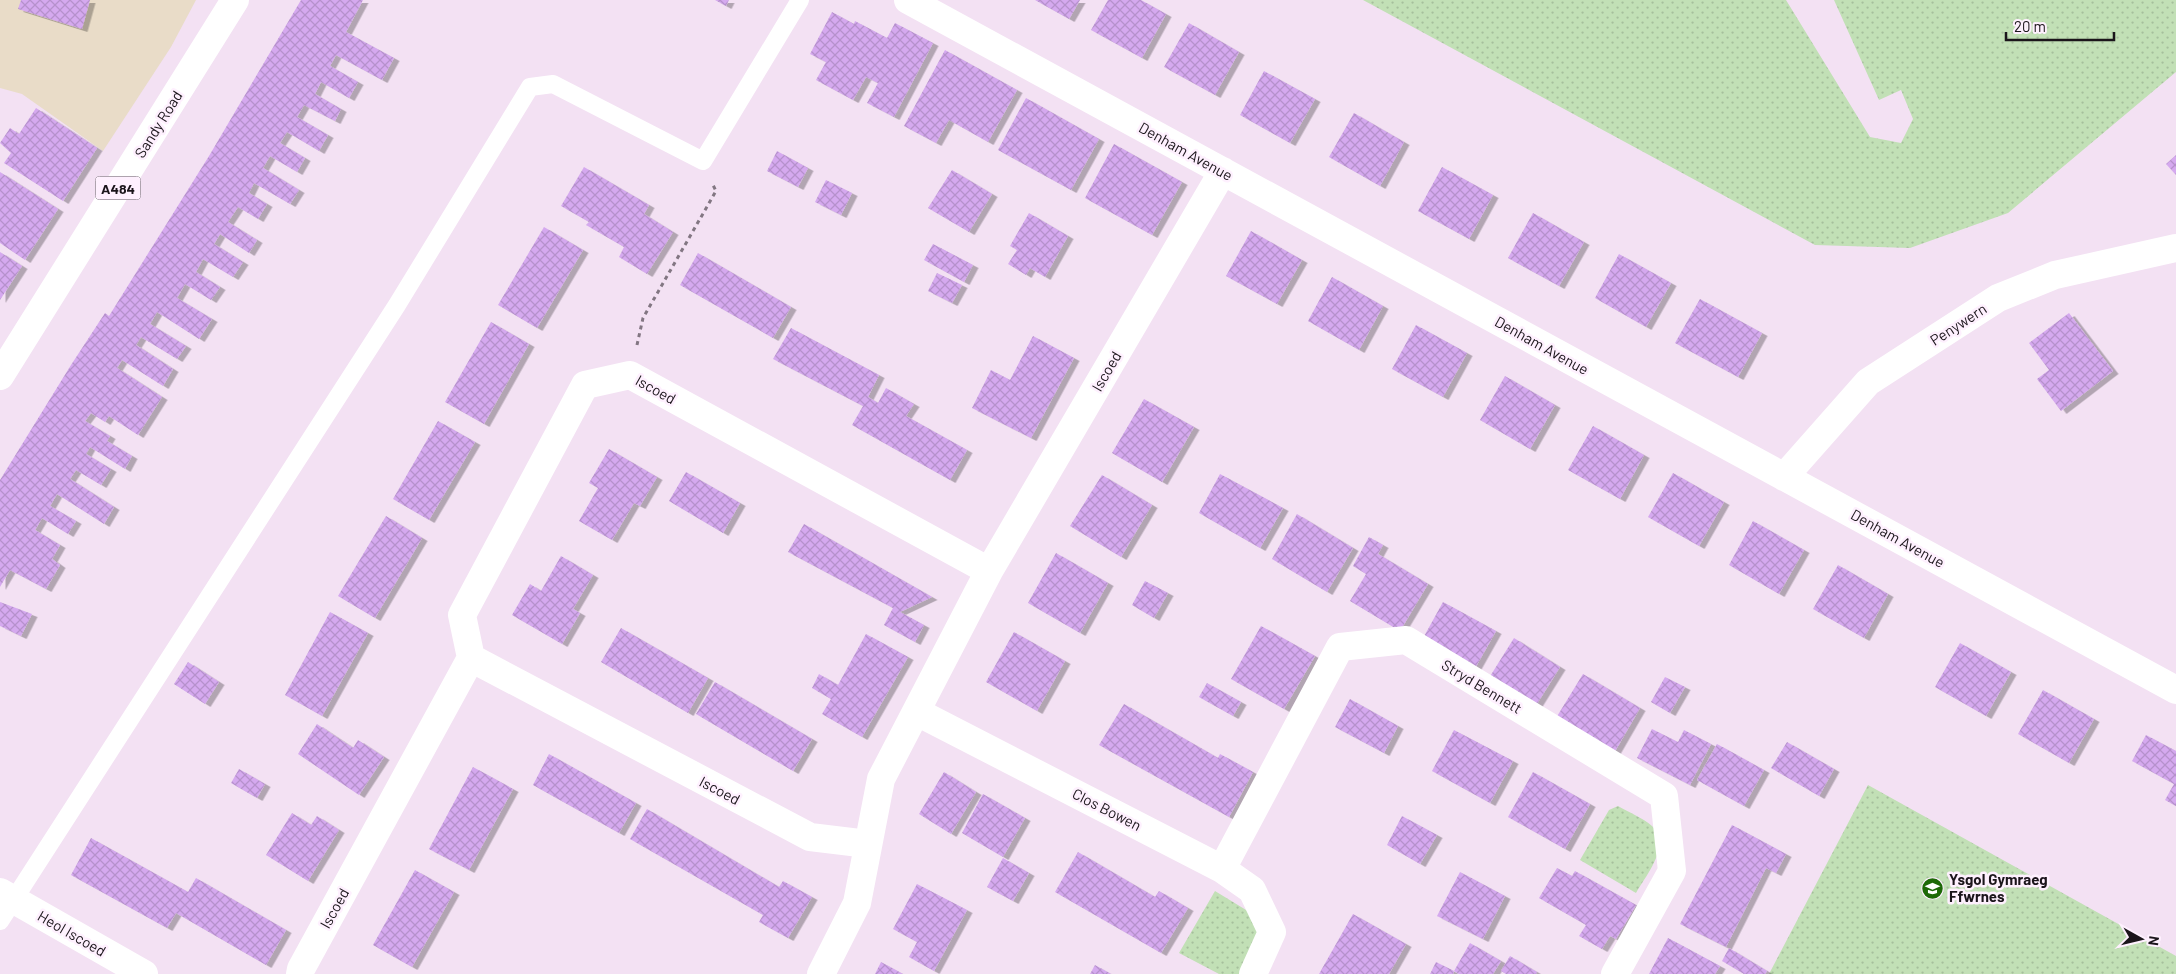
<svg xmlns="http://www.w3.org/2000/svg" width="2176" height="974" viewBox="0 0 2176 974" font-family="Barlow,sans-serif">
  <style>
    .industrial { fill: #e9dcc8 }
    .grass { fill: url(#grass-dots) }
    .building { fill: url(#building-cross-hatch); filter: url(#shadow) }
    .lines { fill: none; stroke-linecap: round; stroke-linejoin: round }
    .path { stroke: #827682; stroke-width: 3; stroke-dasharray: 4 4; stroke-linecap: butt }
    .lane { stroke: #fff; stroke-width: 18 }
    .street { stroke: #fff; stroke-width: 28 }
    .primary { stroke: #fff; stroke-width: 28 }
    .labels { text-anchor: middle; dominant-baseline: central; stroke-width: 5; stroke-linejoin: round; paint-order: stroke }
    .shield { fill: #fef0fe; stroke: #5f575f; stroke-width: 1 }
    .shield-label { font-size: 14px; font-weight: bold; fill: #1b151b }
    .street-label { font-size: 15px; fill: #1b151b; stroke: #fef0fe }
    .poi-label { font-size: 15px; font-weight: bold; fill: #1b151b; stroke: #fef0fe; text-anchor: start }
  </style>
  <defs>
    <pattern id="grass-dots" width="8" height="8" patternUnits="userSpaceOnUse" patternTransform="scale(1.25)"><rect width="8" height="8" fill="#c2e0b6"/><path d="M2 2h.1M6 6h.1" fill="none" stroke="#a6bf9c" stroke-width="1.8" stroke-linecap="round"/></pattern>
    <pattern id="building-cross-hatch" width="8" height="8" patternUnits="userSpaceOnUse" patternTransform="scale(1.25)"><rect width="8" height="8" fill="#d5a9ef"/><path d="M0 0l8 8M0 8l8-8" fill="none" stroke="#b691cc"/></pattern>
    <filter id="shadow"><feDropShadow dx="5.5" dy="3" stdDeviation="0" flood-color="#0004"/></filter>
  </defs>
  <rect width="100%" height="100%" fill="#f3e1f3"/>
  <!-- industrial -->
  <path class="industrial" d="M0,0h196l-25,47 -68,104 -81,-57 -22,-6z"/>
  <!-- grass -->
  <path class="grass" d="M1363,0h423l84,137 31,6 12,-24 -12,-29 -22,10 -45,-100h342v72l-168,141 -98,35 -95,-3z
    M1868,785l308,171v18h-407z
    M1618,806c10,6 25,12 34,20 20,19 -6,49 -16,67l-56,-33 29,-50z
    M1215,891l36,22 8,21 -17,40h-23l-40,-21z"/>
  <!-- building -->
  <path class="building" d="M21,0h69l-8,29 -64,-20z
    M301,0h62l-17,32 48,26 -12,22 -46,-25 -6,11 28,16 -9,16 -28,-16 -6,12 26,15 -6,12 -31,-16 -7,12 31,18 -9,16 -32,-19 -7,11 25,15 -8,14 -27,-16 -7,12 36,22 -9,14 -36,-21 -5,10 18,11 -9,15 -20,-12 -10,15 29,18 -8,13 -29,-19 -6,10 29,18 -10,15 -30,-18 -7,13 24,15 -9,13 -26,-16 -8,14 35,21 -13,20 -42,-27 -7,12 36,22 -9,13 -36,-22 -5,8 37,24 -10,17 -41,-26 -5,8 45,29 -24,38 -29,-19 -4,6 -14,-9 -6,8 25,15 -3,5 25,15 -7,13 -35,-22 -4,7 25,15 -10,16 -25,-15 -6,9 44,28 -10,17 -47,-30 -7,12 26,15 -8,13 -26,-16 -7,12 25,15 -8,14 8,6 -14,24 -36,-19 -10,17v-107l71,-115 34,-52 4,3 100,-160z
    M715,0h14l-3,6z
    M1035,0h45l-11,19z
    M1108,0h33l25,14 -24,44 -51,-28z
    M832,12l22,12 1,-3 32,17 8,-15 38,20 -39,74 -27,-14 11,-20 -12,-6 -13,23 -37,-20 10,-18 -16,-8z
    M1189,23l50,29 -24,43 -51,-28z
    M945,50l72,40 -29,52 -39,-22 -13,23 -32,-17z
    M1264,71l51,28 -25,44 -50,-28z
    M1026,98l73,41 -28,51 -73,-40z
    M36,108l61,40 -34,53 -59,-38 7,-10 -11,-10 10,-15 9,6z
    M1354,113l50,29 -24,44 -51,-29z
    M1114,144l68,38 -30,53 -67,-37z
    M777,151l31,17 -10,19 -31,-16z
    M2176,155v20l-10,-11z
    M584,167l65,38 -5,9 29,18 -26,42 -28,-17 5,-10 -38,-22 3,-3 -28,-16z
    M1442,167l51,28 -24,44 -51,-28z
    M952,170l40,24 -23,38 -41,-24z
    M0,172l58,37 -33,51 -25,-17z
    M826,180l26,13 -11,22 -26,-13z
    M1029,213l39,23 -23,41 -15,-9 -4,7 -18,-11 9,-14 -7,-4z
    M1533,213l51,29 -25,44 -51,-28z
    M544,227l39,23 -46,78 -39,-23z
    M1251,231l51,29 -25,44 -51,-28z
    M933,244l40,21 -9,17 -40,-22z
    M0,252l22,14 -22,34z
    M698,253l93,54 -18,31 -93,-53z
    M1619,254l52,29 -25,44 -51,-29z
    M937,273l25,12 -10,18 -24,-12z
    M1332,277l51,29 -24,44 -51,-29z
    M1700,299l62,34 -24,44 -63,-34z
    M2069,313l44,58 -52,40 -24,-32 12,-9 -20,-27z
    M491,322l38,22 -45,80 -39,-22z
    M1416,325l51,28 -24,44 -51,-28z
    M791,328l88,47 -11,22 10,6 8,-15 28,16 -8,12 61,34 -17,30 -98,-55 11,-19 -90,-47z
    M1033,336l41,22 -43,80 -59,-30 19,-38 19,10z
    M1505,376l50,29 -25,44 -50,-29z
    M1144,399l50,28 -32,55 -50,-29z
    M438,421l37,21 -46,78 -36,-21z
    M1593,426l51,29 -24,44 -52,-29z
    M609,449l48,28 -17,29 -6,-3 -22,37 -33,-19 19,-33 -9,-5z
    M686,472l54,31 -17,30 -54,-32z
    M1673,473l51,29 -25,44 -51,-29z
    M1220,474l63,34 -23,40 -61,-35z
    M1102,475l50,30 -31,52 -51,-31z
    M1297,514l56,34 -26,44 -55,-33z
    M386,516l36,22 -47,80 -37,-22z
    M1753,521l51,29 -25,44 -50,-29z
    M804,524l128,73 -32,15 24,13 -9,17 -31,-17 9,-17 -105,-56z
    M1369,537l14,8 -5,9 50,30 -28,47 -50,-30 16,-27 -13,-8z
    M1056,553l52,30 -28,50 -52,-30z
    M561,556l32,19 -20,34 7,4 -18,31 -50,-29 18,-31 11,7z
    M1838,565l50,29 -24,44 -51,-29z
    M1145,581l23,12 -14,25 -22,-13z
    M0,602l32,12 -11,22 -21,-10z
    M1443,602l53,29 -22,39 -52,-30z
    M330,612l38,21 -46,83 -37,-21z
    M1261,626l54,30 -31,53 -53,-30z
    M621,628l87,50 -20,35 -87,-51z
    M1014,632l51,29 -28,50 -51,-29z
    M866,634l42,23 -46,80 -40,-23 9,-15 -19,-11 7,-14 19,11z
    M1514,638l46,29 -25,40 -46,-29z
    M1960,643l51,29 -25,44 -51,-29z
    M188,662l31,20 -14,22 -31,-20z
    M1583,674l57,34 -26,45 -58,-35z
    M1665,677l20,10 -15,26 -19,-11z
    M715,682l97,57 -19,32 -97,-57z
    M1207,683l34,19 -8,14 -34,-19z
    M2043,690l51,29 -25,44 -51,-29z
    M1350,699l48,27 -14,27 -49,-26z
    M1124,704l94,54 2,-4 33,18 -24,45 -130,-72z
    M317,724l36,24 5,-8 26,17 -25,38 -61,-41z
    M1652,729l26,13 6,-12 27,14 -21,41 -53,-27z
    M1454,730l59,31 -23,42 -58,-32z
    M2146,735l30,16v55l-11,-6 9,-16 -42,-23z
    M1787,742l47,27 -15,27 -48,-28z
    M1717,744l47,26 -20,36 -47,-26z
    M549,754l87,49 -17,30 -86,-48z
    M473,767l40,22 -44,81 -40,-21z
    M239,769l26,15 -8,14 -26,-15z
    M944,772l32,20 -25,42 -32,-20z
    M1533,772l57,32 -25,45 -57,-32z
    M983,794l42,24 -22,39 -41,-24z
    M647,809l132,78 4,-6 29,16 -24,41 -29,-16 4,-7 -133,-76z
    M292,813l19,12 6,-9 22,14 -31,51 -42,-26z
    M1402,816l35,19 -17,29 -33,-19z
    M1732,825l54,29 -10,19 -10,-5 -40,79 -46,-23z
    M91,838l97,54 8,-14 90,52 -20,35 -90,-52 -9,15 -96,-53z
    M1078,852l77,45 4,-6 29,17 -27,45 -106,-61z
    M1003,858l26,15 -16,28 -26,-14z
    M1557,868l15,8 3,-5 61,34 -20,34 -6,-3 -8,13 -23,-13 7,-11 -47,-27z
    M415,870l39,22 -42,75 -39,-22z
    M1460,872l45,24 -22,43 -46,-23z
    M917,884l50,26 -33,61 -25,-14 8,-15 -24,-13z
    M1353,914l53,30 -17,30h-70z
    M1668,938l52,28 -5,8h-66z
    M1470,943l31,18 -8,13h-34l-5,-3 -1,3h-23l6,-12 18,9z
    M1729,948l38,23 -2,3h-21l-22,-13z
    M1510,956l27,16 -1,2h-30l-5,-3z
    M881,962l22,12h-28z
    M1095,965l16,9h-21z"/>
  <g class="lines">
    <!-- path -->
    <path class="path" d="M637,345l6,-27 73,-127 -3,-6"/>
    <!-- lane -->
    <path class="lane" d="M0,921l397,-616 133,-218 23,-3 150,77 97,-161"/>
    <!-- street -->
    <path class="street" d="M908,0l1268,690
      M1784,477l84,-95 130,-84 57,-23 121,-27
      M471,658l339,179 58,7
      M917,712l305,157 30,21 20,42 -19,42
      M1222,869l118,-222 66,-7 258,156 8,75 -57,103
      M0,892l144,82
      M300,974l1,-5 170,-311 -9,-43 123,-230 45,-10 359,196
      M821,974l36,-71 24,-124 108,-208 234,-400"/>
    <!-- primary -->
    <path class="primary" d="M0,376l235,-376"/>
  </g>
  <!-- icons -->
  <defs>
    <symbol id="school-disc" viewBox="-11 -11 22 22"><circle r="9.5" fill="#1d6907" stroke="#fef0fe"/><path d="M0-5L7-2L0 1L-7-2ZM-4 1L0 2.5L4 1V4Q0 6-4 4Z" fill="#fff"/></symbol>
  </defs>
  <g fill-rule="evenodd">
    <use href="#school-disc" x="1920" y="876" width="25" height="25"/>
  </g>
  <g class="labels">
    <!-- shield labels -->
    <rect class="shield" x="95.5" y="176.5" width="45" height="23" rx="4"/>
    <g class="shield-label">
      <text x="118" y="188">A484</text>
    </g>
    <!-- street labels -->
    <g class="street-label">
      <text transform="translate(158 124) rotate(-58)">Sandy Road</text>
      <text transform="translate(1186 151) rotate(29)">Denham Avenue</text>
      <text transform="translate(1958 324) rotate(-33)">Penywern</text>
      <text transform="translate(1542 345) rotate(29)">Denham Avenue</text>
      <text transform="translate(1106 371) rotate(-60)">Iscoed</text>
      <text transform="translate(656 389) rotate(29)">Iscoed</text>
      <text transform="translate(1898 538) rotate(29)">Denham Avenue</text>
      <text transform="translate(1482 686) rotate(31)">Stryd Bennett</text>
      <text transform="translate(720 790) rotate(28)">Iscoed</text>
      <text transform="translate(1107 809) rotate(27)">Clos Bowen</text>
      <text transform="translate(334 908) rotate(-61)">Iscoed</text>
      <text transform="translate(72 933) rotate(30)">Heol Iscoed</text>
    </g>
    <!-- poi labels -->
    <g class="poi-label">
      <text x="1949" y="879">Ysgol Gymraeg<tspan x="1949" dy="17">Ffwrnes</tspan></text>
    </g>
  </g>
  <!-- north arrow -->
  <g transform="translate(2141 939) rotate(98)" stroke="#fef0fe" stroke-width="4" paint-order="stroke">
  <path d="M0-4L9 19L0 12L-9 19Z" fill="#1b151b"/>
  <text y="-8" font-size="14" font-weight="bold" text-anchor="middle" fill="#1b151b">N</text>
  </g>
  <!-- scale -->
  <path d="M2006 32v8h108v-8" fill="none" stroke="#1b151b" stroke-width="2.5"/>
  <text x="2014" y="32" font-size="15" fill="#1b151b" stroke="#fef0fe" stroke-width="4" paint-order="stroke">20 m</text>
</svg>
